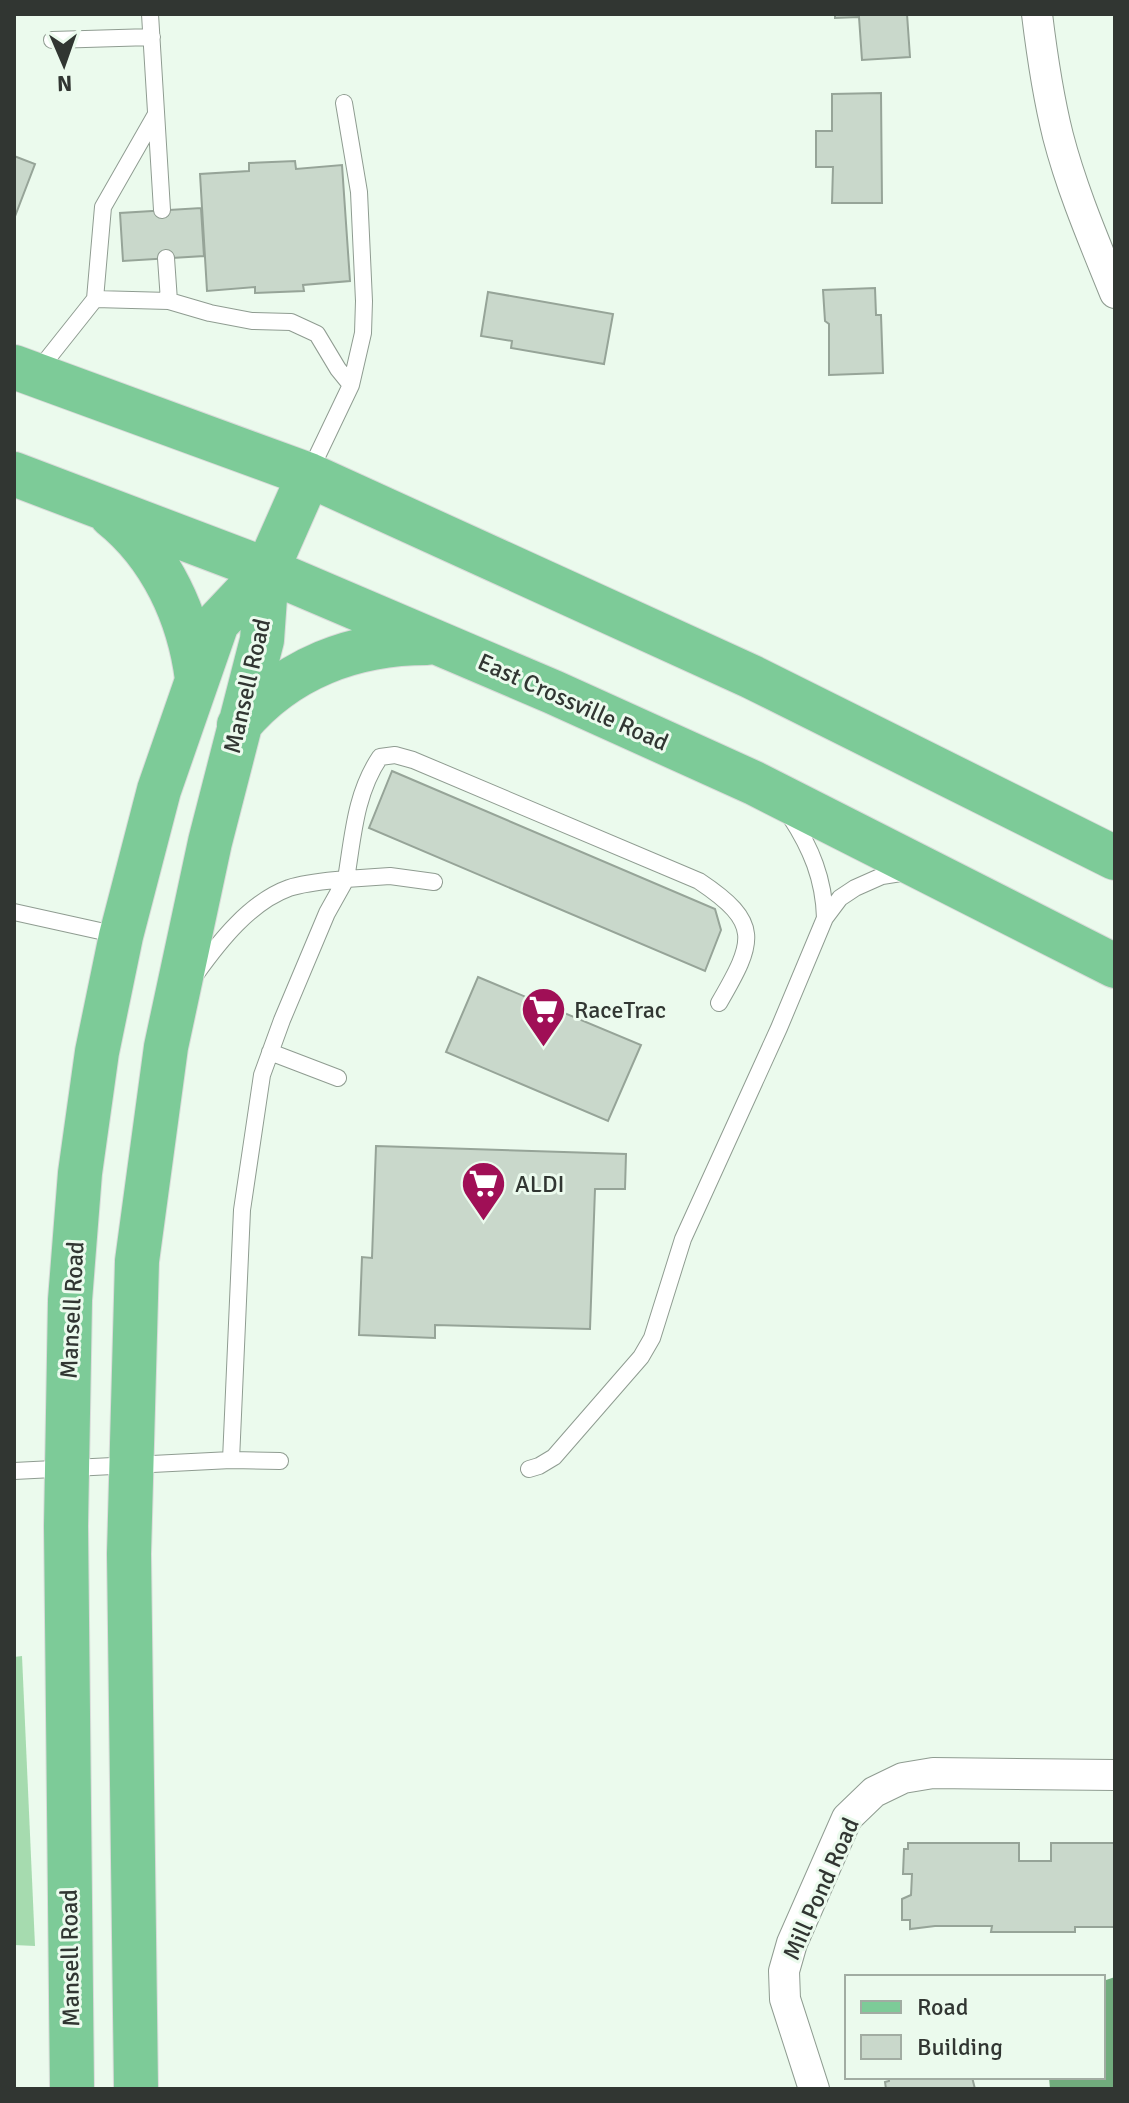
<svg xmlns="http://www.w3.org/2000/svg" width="1129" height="2103" viewBox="0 0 1129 2103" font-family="Signika,sans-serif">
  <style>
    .green { fill: #a6dbaf }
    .water { fill: #71ac7d }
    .building { fill: #c9d8cb; stroke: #96a498; stroke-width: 2 }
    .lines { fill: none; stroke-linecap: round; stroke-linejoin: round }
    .service-casing { stroke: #8f9c91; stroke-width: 18 }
    .minor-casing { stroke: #8f9c91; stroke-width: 32 }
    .primary-casing { stroke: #dadbda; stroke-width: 46 }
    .service { stroke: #fff; stroke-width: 16 }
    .minor { stroke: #fff; stroke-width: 30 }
    .primary { stroke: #7dcb98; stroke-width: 44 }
    .labels { text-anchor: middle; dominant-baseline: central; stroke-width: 6; stroke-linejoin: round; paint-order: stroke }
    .street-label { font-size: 24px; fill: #313632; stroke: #ebfaed }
    .poi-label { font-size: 24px; fill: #313632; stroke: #ebfaed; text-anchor: start }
  </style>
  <rect width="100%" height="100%" fill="#ebfaed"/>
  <!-- green -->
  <path class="green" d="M22,1656l13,290 -21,-1v-288z"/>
  <!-- water -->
  <path class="water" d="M1115,1977v112h-65l-1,-12h54v-96z"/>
  <!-- building -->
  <path class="building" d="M835,14h72l3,43 -48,3 -3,-43 -24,1z
    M881,93l1,110h-50l1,-36h-17v-36h16v-37z
    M14,156l21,8 -21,55z
    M295,161l1,8 46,-4 8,116 -47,4 1,6 -49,2v-6l-48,4 -7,-117 49,-3v-8z
    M201,208l3,48 -81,5 -3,-48z
    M875,288l1,27h5l2,58 -54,2v-51l-4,-3 -2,-31z
    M488,292l125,22 -9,50 -93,-16 1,-7 -31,-5z
    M392,771l323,138 6,21 -16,41 -336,-143z
    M478,977l163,68 -33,76 -162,-69z
    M376,1146l250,8 -1,35h-30l-5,140 -155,-4v13l-76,-3 3,-78 10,1z
    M908,1843h111v18h32v-18h64v84h-40v5h-84l1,-6h-57l-25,3v-9h-8v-21l9,-4 1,-21h-9l1,-25h4z
    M889,2077h83l3,12h-89l-1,-7 4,-1z"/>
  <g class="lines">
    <defs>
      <path id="service" d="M150,14l12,196
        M52,40l100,-3
        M166,258l3,43
        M95,299l74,2 41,12 42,8 39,1 26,12 21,35 13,16
        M37,372l58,-73 8,-92 52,-91
        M309,473l42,-88 12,-52 1,-32 -5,-109 -15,-89
        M790,816c21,32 34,63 35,102
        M14,912l104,23
        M196,974c23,-32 54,-72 93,-86 18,-6 38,-7 57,-9 7,-42 9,-85 34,-122l15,-2 18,5 286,121c63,42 56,60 20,122
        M270,1052l68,26
        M231,1460l49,1
        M529,1469l10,-3 15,-9 87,-100 11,-19 31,-99 96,-211 46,-110 15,-20 15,-10 27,-12 25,-4
        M14,1471l217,-11 11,-250 20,-135 20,-55 45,-107 19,-34 44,-3 44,6"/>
      <path id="minor" d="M1037,14c5,41 11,82 21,122 14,54 36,105 57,157
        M814,2089l-29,-90 -1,-28 8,-28 55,-125 27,-26 29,-14 30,-5 182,2"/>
      <path id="primary" d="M14,367l295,108 443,202 363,181
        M14,474l253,96 286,122 201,91 361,183
        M111,515c50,40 78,101 86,164
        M239,725c48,-57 115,-82 188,-82
        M72,2089l-6,-563 4,-226 10,-127 17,-121 24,-116 38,-146 58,-167 50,-53
        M136,2089l-7,-535 8,-293 29,-214 44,-205 52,-202 5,-70 42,-95"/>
    </defs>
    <!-- service casing -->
    <use href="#service" class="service-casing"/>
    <!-- minor casing -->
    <use href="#minor" class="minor-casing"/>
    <!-- primary casing -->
    <use href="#primary" class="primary-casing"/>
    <!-- service -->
    <use href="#service" class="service"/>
    <!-- minor -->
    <use href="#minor" class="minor"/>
    <!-- primary -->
    <use href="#primary" class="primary"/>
  </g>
  <!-- icons -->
  <defs>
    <symbol id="supermarket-pin" viewBox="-11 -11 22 30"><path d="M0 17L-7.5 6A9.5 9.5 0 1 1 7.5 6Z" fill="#a00f56" stroke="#ebfaed"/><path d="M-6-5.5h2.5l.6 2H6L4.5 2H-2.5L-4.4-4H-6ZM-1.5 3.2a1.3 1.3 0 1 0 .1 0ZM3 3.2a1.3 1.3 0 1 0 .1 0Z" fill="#fff"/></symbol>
  </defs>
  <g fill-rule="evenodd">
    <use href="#supermarket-pin" x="518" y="984" width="51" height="69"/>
    <use href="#supermarket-pin" x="458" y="1158" width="51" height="69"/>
  </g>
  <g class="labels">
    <!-- street labels -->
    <g class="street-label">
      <text transform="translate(247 686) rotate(-77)">Mansell Road</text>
      <text transform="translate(573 702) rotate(24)">East Crossville Road</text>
      <text transform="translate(72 1310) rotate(-87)">Mansell Road</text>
      <text transform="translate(821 1889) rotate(-66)">Mill Pond Road</text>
      <text transform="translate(70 1958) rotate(-91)">Mansell Road</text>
    </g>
    <!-- poi labels -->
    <g class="poi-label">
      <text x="574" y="1010">RaceTrac</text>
      <text x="515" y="1184">ALDI</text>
    </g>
  </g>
  <!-- border -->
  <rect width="1129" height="2103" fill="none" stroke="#313632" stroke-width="32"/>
  <!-- legend -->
  <rect x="845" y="1975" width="260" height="104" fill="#ebfaed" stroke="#a1aca2" stroke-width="2"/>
  <rect x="861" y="2001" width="40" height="12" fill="#7dcb98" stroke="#a1aca2" stroke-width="2"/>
  <text x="917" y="2015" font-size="24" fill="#313632">Road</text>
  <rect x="861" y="2035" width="40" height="24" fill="#c9d8cb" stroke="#a1aca2" stroke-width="2"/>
  <text x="917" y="2055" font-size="24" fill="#313632">Building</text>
  <!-- north arrow -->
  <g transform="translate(64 64) rotate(178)" stroke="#ebfaed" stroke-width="6" paint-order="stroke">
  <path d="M0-6L14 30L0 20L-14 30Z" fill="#313632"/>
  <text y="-12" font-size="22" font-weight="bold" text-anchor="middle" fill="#313632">N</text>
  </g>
</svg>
